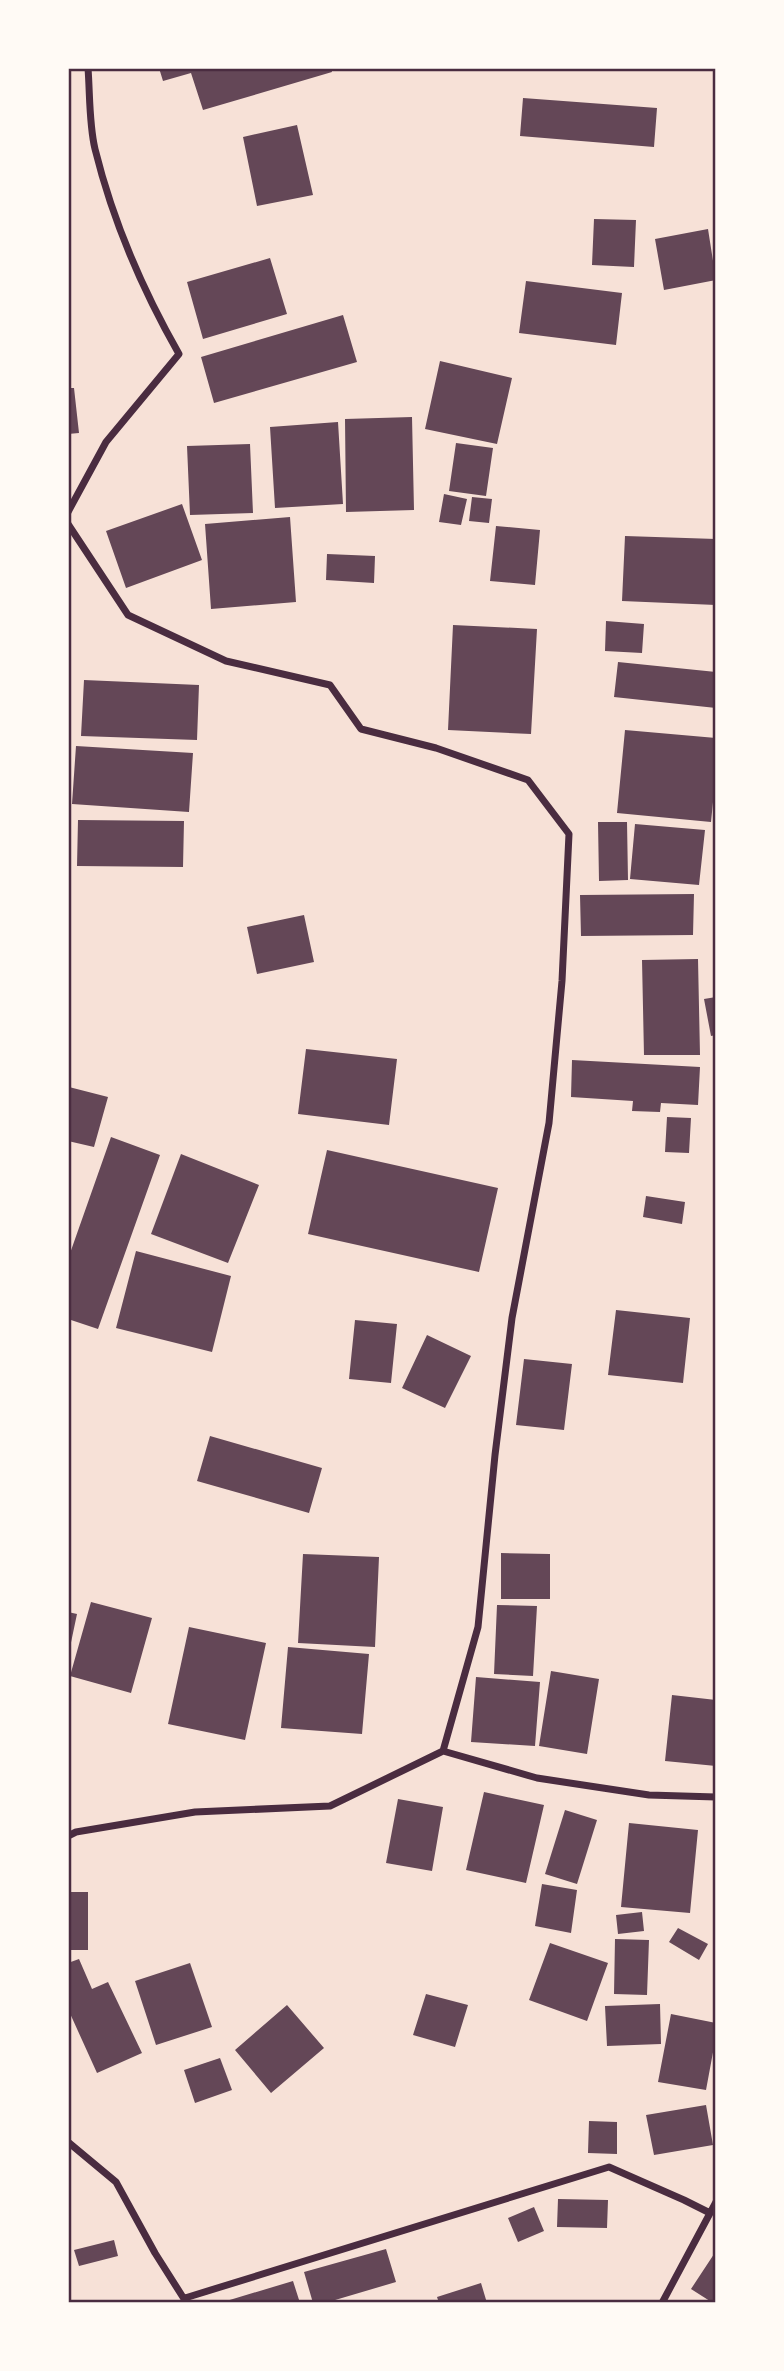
<svg xmlns="http://www.w3.org/2000/svg" width="784" height="2371" viewBox="0 0 784 2371" font-family="'Libre Baskerville',serif">
  <style>
    .building { fill: #644757 }
    .lines { fill: none; stroke-linecap: round; stroke-linejoin: round }
    .minor { stroke: #4a2c40; stroke-width: 7 }
    .neatline { fill: none; stroke: #4a2c40; stroke-width: 2.5 }
  </style>
  <rect width="100%" height="100%" fill="#f7e1d7"/>
  <!-- building -->
  <path class="building" d="M159,68h172l1,4 -129,38 -12,-37 -28,8z
    M523,98l134,10 -3,39 -134,-11z
    M297,125l16,70 -56,11 -14,-69z
    M594,219l42,1 -2,47 -42,-2z
    M708,229l8,51 -52,10 -9,-51z
    M270,258l17,56 -84,25 -16,-57z
    M526,281l96,12 -6,52 -97,-12z
    M343,315l14,47 -143,41 -13,-46z
    M440,361l72,17 -15,66 -72,-15z
    M68,388h6l5,45 -11,1z
    M412,417l2,93 -68,2 -1,-93z
    M338,422l5,82 -68,4 -5,-81z
    M456,443l37,5 -7,48 -37,-5z
    M250,444l3,69 -63,2 -3,-69z
    M444,494l23,5 -6,26 -22,-3z
    M472,497l20,2 -3,24 -20,-2z
    M182,504l20,56 -76,28 -20,-57z
    M290,517l6,85 -85,7 -6,-85z
    M496,526l44,4 -5,55 -45,-4z
    M625,536l91,3v66l-94,-4z
    M327,554l48,2 -1,27 -48,-3z
    M606,621l38,3 -2,29 -37,-2z
    M453,625l84,4 -6,105 -83,-4z
    M618,662l98,10v36l-102,-11z
    M84,680l115,5 -2,55 -116,-4z
    M625,730l91,8v34l-5,50 -94,-9z
    M76,746l117,7 -4,59 -117,-8z
    M78,820l106,1 -1,46 -106,-1z
    M598,822h29l1,58 -29,1z
    M635,824l70,6 -6,55 -69,-6z
    M694,894l-1,41 -112,1 -1,-41z
    M304,915l10,47 -57,12 -10,-47z
    M698,959l2,96h-56l-2,-95z
    M716,997v38l-5,1 -7,-37z
    M306,1049l91,10 -8,66 -91,-11z
    M572,1060l128,7 -2,38 -37,-2 -1,9 -28,-1 1,-10 -62,-4z
    M69,1087l39,10 -14,50 -26,-6z
    M667,1117l24,1 -2,35 -24,-1z
    M111,1137l49,18 -62,174 -30,-10v-60z
    M327,1150l171,38 -19,84 -171,-38z
    M181,1154l78,31 -31,78 -77,-29z
    M646,1196l39,6 -3,22 -39,-7z
    M136,1251l95,25 -19,76 -96,-24z
    M616,1310l74,8 -7,65 -75,-8z
    M355,1320l42,4 -6,59 -42,-4z
    M427,1335l44,21 -26,52 -43,-20z
    M524,1359l48,5 -8,66 -48,-5z
    M210,1436l112,32 -13,45 -112,-32z
    M501,1553l49,1v45h-49z
    M303,1554l76,3 -4,90 -77,-4z
    M91,1602l61,16 -21,75 -61,-17z
    M497,1605l40,1 -4,70 -39,-2z
    M68,1612l9,2 -8,38 -1,-1z
    M189,1627l77,16 -21,97 -77,-16z
    M288,1647l81,7 -7,80 -81,-6z
    M551,1671l48,8 -12,75 -48,-8z
    M476,1677l64,5 -5,64 -64,-4z
    M672,1695l44,5v66l-51,-5z
    M484,1792l60,13 -18,78 -60,-13z
    M398,1799l45,8 -11,64 -46,-8z
    M565,1810l32,10 -20,64 -32,-10z
    M629,1823l69,7 -8,83 -69,-6z
    M542,1884l35,6 -6,43 -36,-7z
    M68,1892h20v58h-20z
    M642,1912l2,19 -26,3 -2,-19z
    M678,1928l30,16 -9,16 -30,-18z
    M615,1939l34,1 -2,55 -33,-1z
    M550,1943l58,20 -21,58 -58,-21z
    M79,1959l13,30 16,-7 34,71 -45,20 -29,-64v-46z
    M190,1963l22,64 -56,18 -21,-64z
    M426,1994l42,11 -13,42 -42,-12z
    M660,2004l1,40 -54,2 -2,-40z
    M287,2005l37,43 -53,45 -36,-43z
    M671,2014l45,9v13l-10,54 -48,-8z
    M220,2058l12,32 -37,13 -11,-33z
    M706,2105l7,40 -59,10 -8,-40z
    M589,2121l28,1v32l-29,-1z
    M558,2199l50,1 -1,28 -50,-1z
    M534,2207l10,24 -26,11 -10,-24z
    M114,2240l4,16 -39,10 -5,-16z
    M386,2249l10,33 -71,21h-12l-9,-31z
    M716,2251v52h-3l-22,-14z
    M293,2281l7,22h-77v-1z
    M481,2283l6,20h-48l-2,-6z"/>
  <g class="lines">
    <!-- minor -->
    <path class="minor" d="M68,512l38,-70 73,-88c-37,-65 -66,-132 -84,-205 -6,-25 -5,-54 -7,-81
      M68,524l60,91 98,46 104,24 31,44 75,19 92,32 41,54 -7,147 -13,142 -37,195 -17,137 -17,172 -35,124
      M68,1836l8,-4 119,-20 135,-6 113,-55 94,27 112,17 67,2
      M68,2142l48,40 39,71 31,49
      M185,2298l424,-131 75,33 26,13
      M662,2303l54,-101"/>
  </g>
  <!-- border -->
  <rect width="784" height="2371" fill="none" stroke="#fffaf5" stroke-width="140"/>
  <rect x="70" y="70" width="644" height="2231" class="neatline"/>
</svg>
